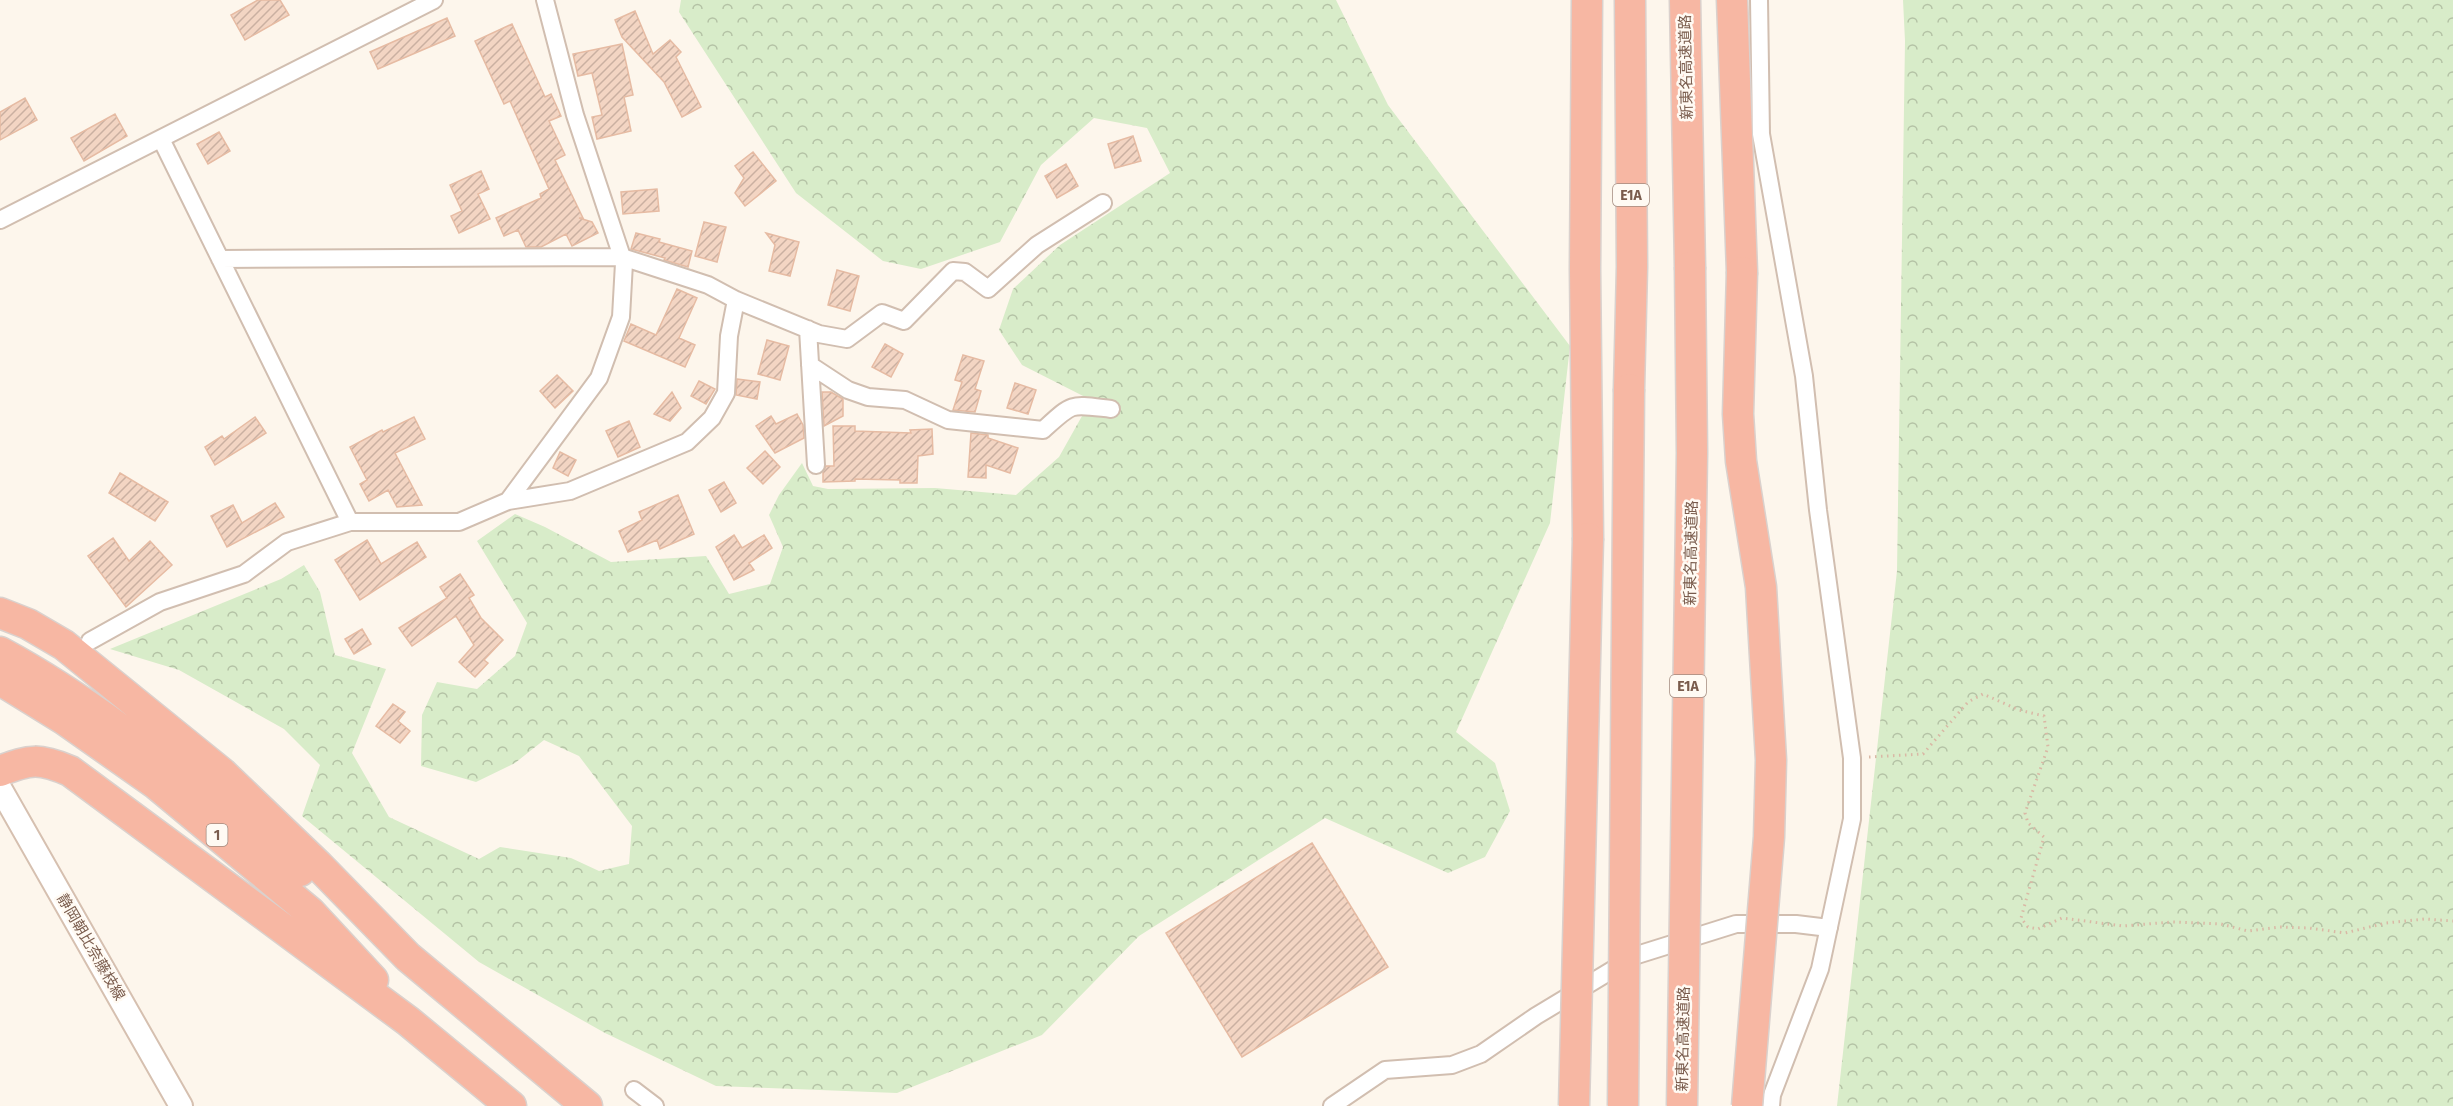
<svg xmlns="http://www.w3.org/2000/svg" width="2453" height="1106" viewBox="0 0 2453 1106" font-family="'Fira Sans','Noto Sans JP',sans-serif">
  <style>
    .forest { fill: url(#forest-crowns) }
    .building { fill: url(#building-hatch); stroke: #e6bba3; stroke-width: 1.5 }
    .lines { fill: none; stroke-linecap: round; stroke-linejoin: round }
    .street-casing { stroke: #d1beb0; stroke-width: 20 }
    .secondary-casing { stroke: #d6c0b0; stroke-width: 26 }
    .highway-casing { stroke: #dad1cd; stroke-width: 33 }
    .path { stroke: #d9b8a5; stroke-width: 3; stroke-dasharray: 1.5 4.5; stroke-linecap: butt }
    .street { stroke: #fff; stroke-width: 16 }
    .secondary { stroke: #fff; stroke-width: 22 }
    .highway { stroke: #f7b7a3; stroke-width: 30 }
    .highway-bridge-casing { stroke: #dad1cd; stroke-width: 33; stroke-linecap: butt }
    .highway-bridge { stroke: #f7b7a3; stroke-width: 30 }
    .labels { text-anchor: middle; dominant-baseline: central; stroke-width: 5; stroke-linejoin: round; paint-order: stroke }
    .shield { fill: #fffaf3; stroke: #a28b7f; stroke-width: 1.5 }
    .shield-label { font-size: 14px; font-weight: bold; fill: #7a5c4d }
    .street-label { font-size: 15px; fill: #7a5c4d; stroke: #fffaf3 }
  </style>
  <defs>
    <pattern id="forest-crowns" width="20" height="18" patternUnits="userSpaceOnUse" patternTransform="scale(1.5)"><rect width="20" height="18" fill="#d8ecc9"/><path d="M2 6a3 3 0 1 1 6 0M12 15a3 3 0 1 1 6 0" fill="none" stroke="#b4c2a5"/></pattern>
    <pattern id="building-hatch" width="6" height="6" patternUnits="userSpaceOnUse" patternTransform="scale(1.5)"><rect width="6" height="6" fill="#f3d5c3"/><path d="M-1 1l2-2M0 6l6-6M5 7l2-2" fill="none" stroke="#cab0a1"/></pattern>
  </defs>
  <rect width="100%" height="100%" fill="#fdf6ec"/>
  <!-- forest -->
  <path class="forest" d="M681,0h655l52,105 182,241 -20,177 -94,209 39,31 15,48 -25,46 -37,16 -123,-55 -186,118 -97,99 -145,58 -181,-7 -111,-53 -126,-71 -177,-146 18,-51 -36,-36 -105,-59 -69,-21 171,-70 23,-14 16,27 15,63 51,14 -34,84 37,64 90,42 21,-12 71,11 28,13 30,-7 3,-38 -53,-70 -35,-16 -29,23 -39,19 -55,-16 1,-51 15,-33 40,7 38,-33 12,-33 -50,-82 38,-27 30,13 66,35 95,-6 23,38 41,-10 13,-37 -14,-32 10,-20 23,-32 11,23 15,3 107,-1 81,7 43,-38 32,-57 -69,-35 -23,-35 14,-41 47,-44 110,-72 -23,-45 -53,-10 -53,47 -41,77 -79,27 -38,-8 -87,-68 -117,-181z
    M1903,0h550v1106h-616l60,-535 8,-530z"/>
  <!-- building -->
  <path class="building" d="M258,0h22l9,15 -44,25 -14,-25z
    M635,11l18,43 17,-14 11,12 -5,5 25,50 -19,10 -18,-35 -42,-45 -7,-17z
    M447,18l8,18 -77,33 -8,-17z
    M512,24l33,73 6,-3 10,22 -12,5 16,34 -10,5 28,58h-4l13,4 6,11 -26,13 -6,-12 -25,13h-15l-8,-17 -14,6 -8,-18 45,-20 -1,-4 9,-5 -39,-88 -6,3 -29,-63z
    M622,44l11,51 -9,2 7,34 -34,8 -5,-22 10,-2 -10,-42 -14,3 -5,-22z
    M25,98l12,22 -37,20v-28z
    M115,114l12,22 -43,25 -13,-23z
    M219,132l11,19 -22,13 -11,-20z
    M1133,136l8,25 -26,7 -7,-24z
    M753,152l23,29 -31,25 -10,-13 9,-15 -9,-12z
    M1066,164l12,22 -21,12 -12,-22z
    M481,171l8,18 -11,5 12,25 -31,14 -8,-17 11,-5 -12,-26z
    M657,189l2,22 -36,3 -2,-22z
    M704,222l22,5 -9,35 -22,-6z
    M636,233l24,6 -1,3 33,9 -4,16 -24,-7 1,-2 -34,-9z
    M766,233l33,9 -9,34 -21,-5 6,-26z
    M837,270l22,6 -9,35 -22,-6z
    M677,289l20,9 -18,40 16,7 -10,22 -61,-26 7,-17 25,11z
    M767,340l22,6 -9,34 -22,-6z
    M885,344l18,10 -12,23 -19,-10z
    M963,355l21,6 -9,28 6,2 -6,21 -22,-2 9,-28 -7,-2z
    M557,375l16,16 -18,17 -15,-17z
    M737,379l23,3 -3,17 -21,-4z
    M699,381l16,8 -9,15 -15,-8z
    M1015,383l21,7 -8,24 -21,-6z
    M672,392l9,16 -11,13 -16,-7z
    M822,392h9l12,7v17l-19,10z
    M797,414l6,11 1,13 -29,15 -19,-27 15,-10 5,8z
    M255,417l11,16 -51,32 -10,-18 17,-11 2,3z
    M414,417l11,22 -30,14 27,52 -25,2 -9,-17 -19,11 -9,-17 7,-4 -17,-33 32,-17 1,2z
    M629,421l11,26 -22,10 -12,-26z
    M833,426h22v5l56,2 -1,-3 22,-1 1,25 -15,2 -1,27h-17v-3l-45,-1v2l-32,1v-10l3,-6h8z
    M971,433l17,2v3l30,10 -8,25 -24,-8v13l-18,-1z
    M765,451l15,16 -17,17 -16,-16z
    M560,452l16,8 -8,16 -15,-8z
    M120,473l48,29 -13,19 -46,-28z
    M724,482l12,21 -15,9 -12,-22z
    M678,495l16,39 -34,15 -3,-9 -29,12 -9,-21 23,-11 -3,-8z
    M275,503l9,14 -57,30 -16,-31 22,-11 9,18z
    M734,535l8,13 22,-13 8,13 -23,15 5,7 -20,10 -18,-33z
    M113,538l16,23 21,-20 22,24 -46,42 -38,-51z
    M367,540l14,24 36,-22 9,15 -66,43 -25,-40z
    M460,574l14,21 -5,3 12,20 22,22 -19,20 4,3 -13,14 -16,-15 15,-17 -18,-29 -44,30 -13,-18 48,-30 -7,-11z
    M362,629l9,15 -17,10 -9,-15z
    M393,704l12,8 -7,9 12,10 -10,12 -24,-17z
    M1312,843l76,124 -146,90 -76,-124z"/>
  <g class="lines">
    <defs>
      <path id="street" d="M1759,0l2,134 43,242 14,134 34,248v61l-32,150 -48,126 -1,11
        M161,139l189,383
        M0,220l434,-220
        M220,259l402,-2 86,28 28,15 83,34 28,5 35,-26 22,8 49,-50 12,1 23,17 49,-44 66,-42
        M808,329l8,136
        M810,365l38,25 20,7 37,3 43,20 95,10c31,-28 26,-26 68,-21
        M508,501l62,-10 117,-49 25,-24 14,-25 3,-57 7,-36
        M90,641l70,-39 84,-28 43,-32 63,-20h109l49,-21 91,-123 22,-61 3,-54 -49,-148 -30,-115
        M634,1090l21,16
        M1332,1106l53,-36 67,-5 29,-11 55,-38 101,-61 99,-31h60l33,4"/>
      <path id="secondary" d="M0,788l181,318"/>
      <path id="highway" d="M1587,0l-2,269 3,269
        M1685,0l5,267
        M1732,0l10,272
        M1629,389l3,-122 -2,-267
        M0,613l28,11 36,21 158,128 97,93 89,91 179,149
        M0,652c110,59 202,142 300,219
        M0,680l65,40 91,64 154,128 63,68
        M0,771c31,-12 39,-13 70,0l338,250 103,85"/>
    </defs>
    <!-- street casing -->
    <use href="#street" class="street-casing"/>
    <!-- secondary casing -->
    <use href="#secondary" class="secondary-casing"/>
    <!-- highway casing -->
    <use href="#highway" class="highway-casing"/>
    <!-- path -->
    <path class="path" d="M1869,757l54,-3 45,-52 15,-8 36,16 25,6 4,31 -23,66 3,10 16,14 -23,81 7,9 10,2 24,-11 61,8 49,-4 49,2 27,7 32,-4 29,1 36,5 41,-10 39,-4 28,2"/>
    <!-- street -->
    <use href="#street" class="street"/>
    <!-- secondary -->
    <use href="#secondary" class="secondary"/>
    <!-- highway -->
    <use href="#highway" class="highway"/>
    <defs>
      <path id="highway-bridge" d="M1742,272l-4,142 3,47 20,126 10,173 -2,77 -22,269
        M1574,1106l14,-568
        M1623,1106l6,-717
        M1682,1106l10,-653 -2,-186"/>
    </defs>
    <!-- highway-bridge casing -->
    <use href="#highway-bridge" class="highway-bridge-casing"/>
    <!-- highway-bridge -->
    <use href="#highway-bridge" class="highway-bridge"/>
  </g>
  <g class="labels">
    <!-- shield labels -->
    <g class="shield">
      <rect x="1613" y="184" width="36" height="22" rx="4.5"/>
      <rect x="1670" y="675" width="36" height="22" rx="4.5"/>
      <rect x="206.5" y="824" width="21" height="22" rx="4.5"/>
    </g>
    <g class="shield-label">
      <text x="1631" y="195">E1A</text>
      <text x="1688" y="686">E1A</text>
      <text x="217" y="835">1</text>
    </g>
    <!-- street labels -->
    <g class="street-label">
      <text transform="translate(1686 67) rotate(-91)">新東名高速道路</text>
      <text transform="translate(1691 553) rotate(-89)">新東名高速道路</text>
      <text transform="translate(91 947) rotate(60)">静岡朝比奈藤枝線</text>
      <text transform="translate(1683 1039) rotate(-89)">新東名高速道路</text>
    </g>
  </g>
</svg>
